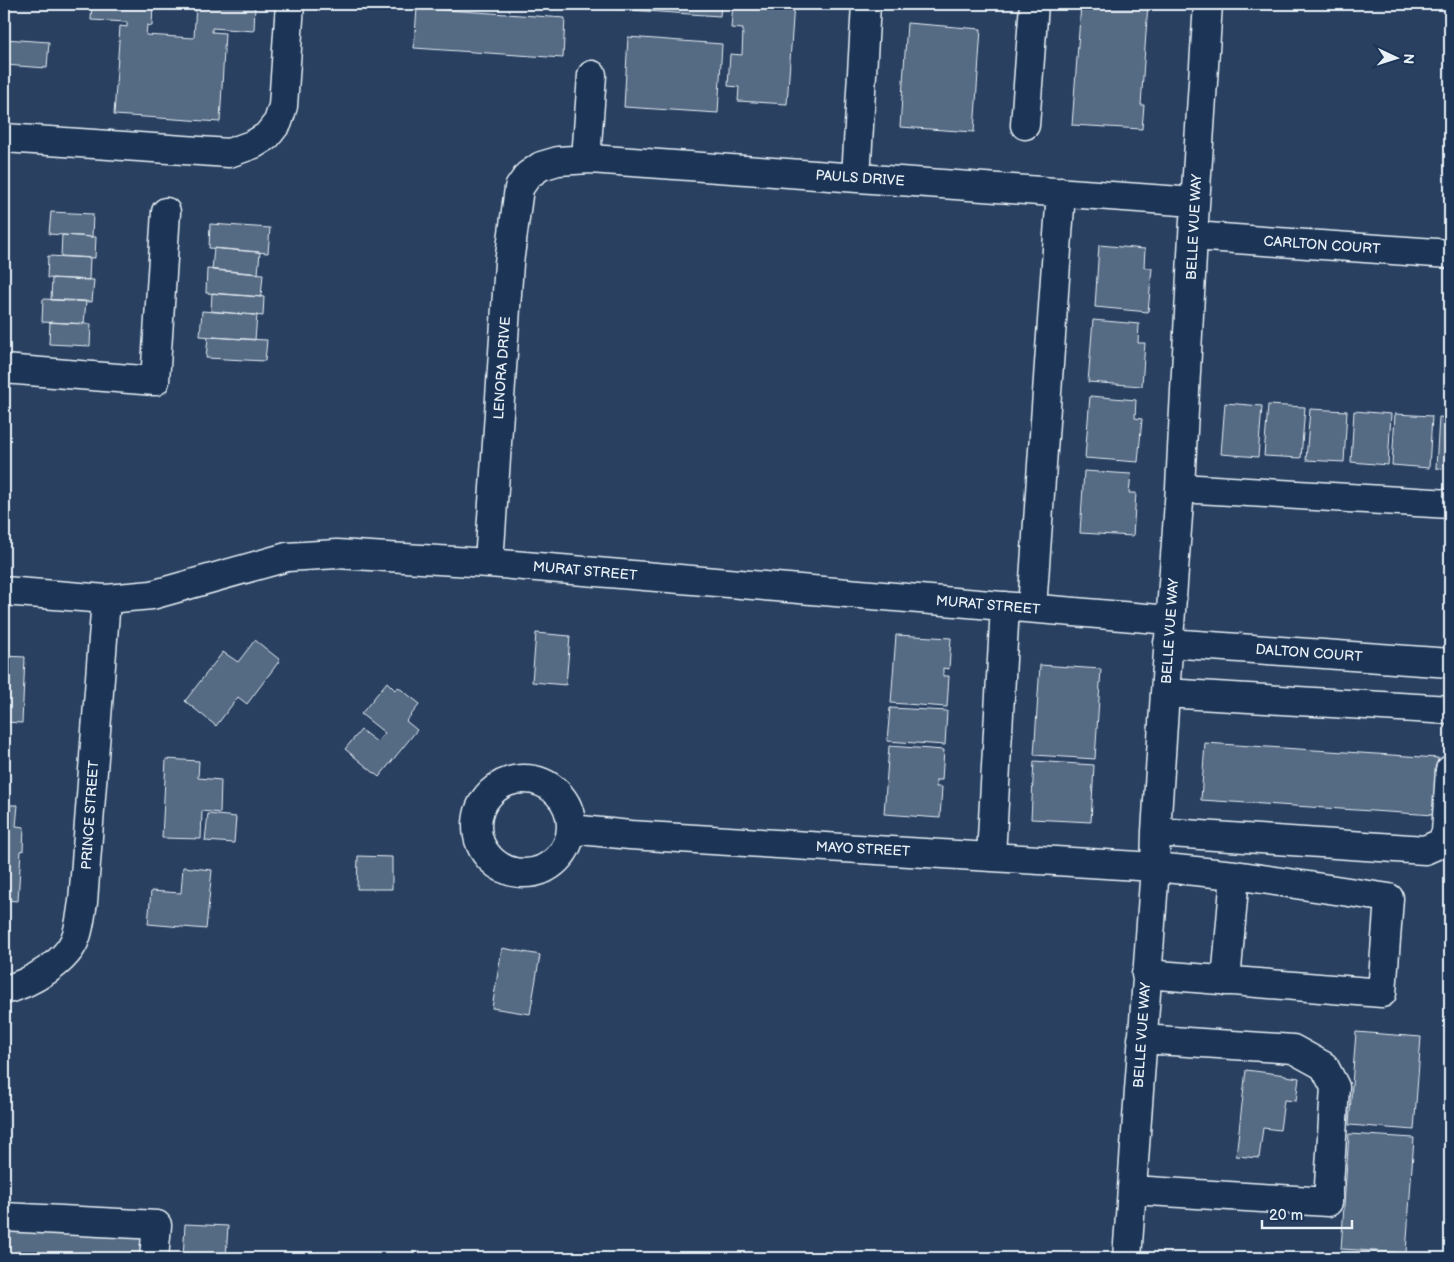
<svg xmlns="http://www.w3.org/2000/svg" width="1454" height="1262" viewBox="0 0 1454 1262" font-family="'Balsamiq Sans',sans-serif">
  <style>
    .building { fill: #556a83; stroke: #e8f1f8 }
    .lines { fill: none; stroke-linecap: round; stroke-linejoin: round }
    .minor-casing { stroke: #e8f1f8; stroke-width: 31 }
    .minor { stroke: #1d3557; stroke-width: 28 }
    .labels { text-anchor: middle; dominant-baseline: central; stroke-width: 4; stroke-linejoin: round; paint-order: stroke }
    .street-label { font-size: 14px; fill: #e8f1f8; stroke: #1d3557 }
  </style>
  <rect width="100%" height="100%" fill="#294061"/>
  <filter id="ink" filterUnits="userSpaceOnUse"><feTurbulence type="fractalNoise" baseFrequency=".02" numOctaves="2"/><feDisplacementMap in="SourceGraphic" scale="10" xChannelSelector="R" yChannelSelector="G"/><feConvolveMatrix kernelMatrix="1 2 1 2 8 2 1 2 1" color-interpolation-filters="sRGB"/></filter>
  <g filter="url(#ink)">
    <!-- building -->
    <path class="building" d="M92,4h61l-1,22 -5,-1 -1,10 48,3 2,-34h59l-1,27 -42,-3v4l13,1 -5,89 -106,-7 6,-89 7,1v-5l-36,-2z
      M360,4h40v4l-40,-3z
      M570,4h151l-1,12 -150,-10z
      M733,4h61l-7,100 -49,-3 1,-14 -11,-1 2,-32 12,1 1,-26 -12,-1z
      M1081,4h67l-7,101h3l-2,24 -70,-4z
      M417,8l148,10 -2,40 -149,-10z
      M907,23l74,6 -7,103 -74,-5z
      M628,37l94,7 -4,69 -94,-6z
      M4,39l45,3 -2,26 -43,-3z
      M51,212l42,2 -1,23 -43,-3z
      M210,224l60,4 -2,25 -59,-5z
      M62,235l34,2 -1,21 -34,-2z
      M1099,245l46,4 -1,18 8,1 -4,44 -53,-5z
      M214,248l46,4 -2,22 -46,-4z
      M48,256l42,2 -1,22 -42,-2z
      M207,269l56,5 -2,23 -55,-4z
      M52,278l42,2 -2,22 -41,-2z
      M212,293l52,4 -1,19 -52,-5z
      M43,299l43,2 -2,23 -42,-2z
      M202,311l55,4 -2,25 -55,-4z
      M1093,320l46,4 -1,19h7l-3,43 -54,-4z
      M50,322l41,2 -1,22 -41,-2z
      M208,337l59,3 -2,21 -59,-3z
      M1090,396l46,4 -1,18 7,1 -4,43 -53,-4z
      M1225,403l37,3 -4,51 -37,-3z
      M1268,405l37,2 -4,51 -37,-2z
      M1310,409l37,2 -3,51 -38,-2z
      M1354,411l37,3 -3,51 -37,-3z
      M1395,414l37,2 -3,52 -37,-3z
      M1439,417l11,1v51l-14,-1z
      M1084,471l47,3 -2,19h7l-3,43 -53,-3z
      M536,633l34,3 -4,49 -34,-3z
      M896,635l55,3 -2,31 -6,-1v8h6l-2,31 -56,-4z
      M255,640l25,20 -33,44 -9,-7 -22,29 -31,-25 38,-49 15,10z
      M4,656l21,1 -3,66 -18,-1z
      M1040,665l61,4 -6,90 -61,-4z
      M387,682l8,8 3,-3 22,17 -14,17 11,9 -38,47 -34,-28 16,-19 16,12 8,-9 -24,-19z
      M890,708l57,3 -2,34 -58,-4z
      M1205,743l233,15 -4,57 -233,-15z
      M889,746l55,4 -2,30h-6v7h6l-2,31 -56,-4z
      M166,759l33,2 -1,17 23,2 -1,33 -18,-2 -1,28 -39,-1z
      M1034,761l60,4 -3,57 -60,-3z
      M4,805h14l-2,21 8,1 -1,24 -2,-1 -3,51 -14,-1z
      M208,814l28,3 -2,26 -29,-2z
      M358,856l34,1v32h-35z
      M183,867l29,3 -6,59 -58,-5 3,-33 30,2z
      M502,948l38,7 -10,59 -38,-6z
      M1356,1032l65,5 -7,93 -65,-5z
      M1246,1070l40,5v1l13,2 -3,23 -12,-1 -4,30 -17,-2 -4,30 -23,-2z
      M1349,1134l65,4 -8,115 -65,-4z
      M185,1224l43,2 -2,32h-43z
      M4,1228l141,9 -1,21h-140z"/>
    <g class="lines">
      <defs>
        <path id="minor" d="M1025,125l9,-121
          M4,138l225,15 25,-9 13,-8 11,-14 5,-16 7,-102
          M586,159l6,-84
          M856,178l10,-174
          M1193,236l257,18
          M4,369l151,12 11,-169
          M1180,488l270,16
          M489,563l20,-300 10,-75 9,-13 13,-9 17,-5 32,-2 605,43
          M4,591l102,8 46,-4 135,-38 50,-3 152,9 681,57
          M1032,608l29,-416
          M1168,643l282,20
          M1165,693l285,17
          M477 826a47 47 0 1 1 94 0a47 47 0 1 1-94 0Z
          M571,829l59,6 525,32 80,8 154,23 -7,95 -236,-19
          M1156,832l269,18 16,-7 5,-10 4,-63
          M991,856l14,-250
          M1226,981l9,-106
          M4,990c25,-6 64,-28 72,-53 4,-11 5,-24 7,-35l23,-303
          M1132,1190l196,12 7,-115 -11,-21 -31,-17 -151,-10
          M4,1217l153,8 -3,33
          M1127,1258l28,-391 1,-35 9,-139 15,-205 13,-252 15,-232"/>
      </defs>
      <!-- minor casing -->
      <use href="#minor" class="minor-casing"/>
      <!-- minor -->
      <use href="#minor" class="minor"/>
    </g>
  </g>
  <g class="labels">
    <!-- street labels -->
    <g class="street-label">
      <text transform="translate(860 178) rotate(4)">PAULS DRIVE</text>
      <text transform="translate(1194 227) rotate(-87)">BELLE VUE WAY</text>
      <text transform="translate(1322 245) rotate(4)">CARLTON COURT</text>
      <text transform="translate(502 368) rotate(-86)">LENORA DRIVE</text>
      <text transform="translate(585 571) rotate(5)">MURAT STREET</text>
      <text transform="translate(988 605) rotate(5)">MURAT STREET</text>
      <text transform="translate(1170 631) rotate(-86)">BELLE VUE WAY</text>
      <text transform="translate(1309 653) rotate(4)">DALTON COURT</text>
      <text transform="translate(90 815) rotate(-86)">PRINCE STREET</text>
      <text transform="translate(863 849) rotate(3)">MAYO STREET</text>
      <text transform="translate(1142 1035) rotate(-86)">BELLE VUE WAY</text>
    </g>
  </g>
  <!-- margin -->
  <rect width="1454" height="1262" fill="none" stroke="#1d3557" stroke-width="20"/>
  <rect x="10" y="10" width="1434" height="1242" fill="none" stroke="#e8f1f8" stroke-width="2" filter="url(#ink)"/>
  <!-- north arrow -->
  <g transform="translate(1396 58) rotate(94)" stroke="#1d3557" stroke-width="4" paint-order="stroke">
  <path d="M0-4L9 19L0 12L-9 19Z" fill="#e8f1f8"/>
  <text y="-8" font-size="14" font-weight="bold" text-anchor="middle" fill="#e8f1f8">N</text>
  </g>
  <!-- scale -->
  <path d="M1262 1220v8h90v-8" fill="none" stroke="#e8f1f8" stroke-width="2.5"/>
  <text x="1269" y="1220" font-size="15" fill="#e8f1f8" stroke="#1d3557" stroke-width="4" paint-order="stroke">20 m</text>
</svg>
